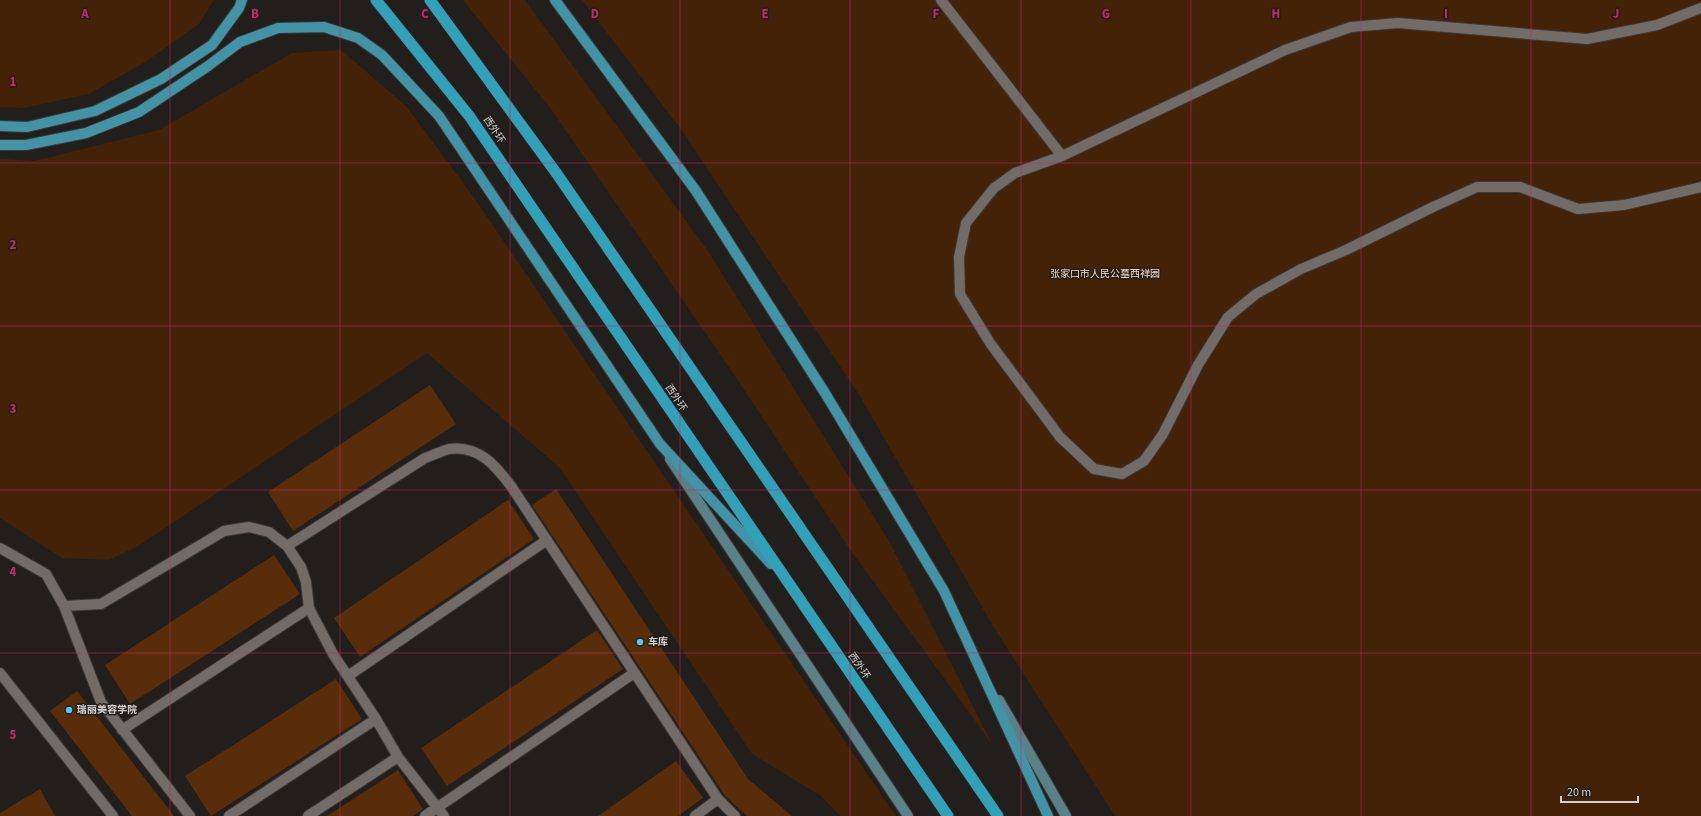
<svg xmlns="http://www.w3.org/2000/svg" width="1701" height="816" viewBox="0 0 1701 816" font-family="'Source Sans 3','Noto Sans SC',sans-serif">
  <style>
    .green { fill: #442208 }
    .building { fill: #592d09 }
    .lines { fill: none; stroke-linecap: round; stroke-linejoin: round }
    .service-casing { stroke: #3c3836; stroke-width: 12 }
    .minor-casing { stroke: #3c3836; stroke-width: 12 }
    .secondary-casing { stroke: #3c3836; stroke-width: 12 }
    .primary-casing { stroke: #3c3836; stroke-width: 12 }
    .trunk-casing { stroke: #3c3836; stroke-width: 12 }
    .service { stroke: #726c69; stroke-width: 10 }
    .minor { stroke: #726c69; stroke-width: 10 }
    .secondary { stroke: #5a8088; stroke-width: 10 }
    .primary { stroke: #4393a6; stroke-width: 10 }
    .trunk { stroke: #33a0ba; stroke-width: 11 }
    .grid { fill: none; stroke: #c42a67; stroke-width: 1; stroke-opacity: 0.55 }
    .poi-dot { fill: #5cc7e7; stroke: #221e1b; stroke-width: 1.5 }
    .labels { text-anchor: middle; dominant-baseline: central; stroke-width: 3; stroke-linejoin: round; paint-order: stroke }
    .street-label { font-size: 10px; fill: #d4d1cf; stroke: #221e1b }
    .park-label { font-size: 10px; fill: #f7d8c4; stroke: #221e1b }
    .poi-label { font-size: 10px; font-weight: bold; fill: #d4d1cf; stroke: #221e1b; text-anchor: start }
    .grid-label { font-size: 13px; text-anchor: middle; font-weight: bold; fill: #c42a67; stroke: #221e1b; stroke-width: 3; stroke-linejoin: round; paint-order: stroke }
  </style>
  <rect width="100%" height="100%" fill="#221e1b"/>
  <!-- green -->
  <path class="green" d="M0,0h214l-15,24 -52,37 -58,33 -65,14 -24,-1z
    M463,0h62l183,251 181,290 103,203 -143,-196 -116,-175 -182,-264z
    M582,0h1119v816h-586l-119,-185 -138,-238 -178,-265z
    M341,50l65,56 64,86 426,624h-56l-19,-20 -69,-42 -192,-286 -133,-115 -289,193 -29,14 -47,-2 -62,-40v-359l34,2 125,-31 133,-77z"/>
  <!-- building -->
  <path class="building" d="M430,385l26,39 -163,107 -25,-39z
    M556,489l192,290 44,37h-45l-21,-19 -194,-292z
    M508,500l26,39 -174,118 -26,-39z
    M274,555l26,39 -170,110 -25,-39z
    M597,630l26,39 -176,117 -26,-38z
    M336,679l26,40 -151,97 -26,-40z
    M77,691l97,125h-42l-82,-105z
    M676,761l27,37 -25,18h-80z
    M398,770l25,39 -10,7h-86z
    M40,789l15,27h-55v-3z"/>
  <g class="lines">
    <defs>
      <path id="service" d="M941,0l121,156
        M1701,8l-44,17 -70,14 -189,-16 -47,4 -66,23 -223,106 -47,17 -21,15 -28,35 -7,34 1,37 30,49 70,94 34,32 28,5 22,-13 19,-27 35,-69 30,-48 28,-23 45,-25 45,-19 87,-43 44,-20h43l58,22 46,-4 77,-18"/>
      <path id="minor" d="M287,546l138,-88c8,-3 17,-7 24,-9 30,-4 46,16 62,37l207,313
        M0,548l46,26 18,32 37,-2 123,-73 25,-4 20,5 18,14 14,21 5,15 3,26 24,46 43,65 22,38 46,59
        M64,606l37,96 89,114
        M0,673l113,143
        M348,676l199,-136
        M122,730l187,-122
        M229,816l147,-97
        M308,816l90,-59
        M425,816l209,-143
        M695,816l23,-17 17,17"/>
      <path id="secondary" d="M670,459l238,357
        M999,700l67,116"/>
      <path id="primary" d="M555,0l141,191 129,202 119,198 104,225
        M0,126l27,1 68,-16 66,-32 51,-34 27,-37 3,-8
        M0,145h26l60,-12 53,-21 69,-46 32,-24 38,-14 46,-1 34,11 24,17 57,61 221,328 111,120"/>
      <path id="trunk" d="M376,0l94,117 478,699
        M430,0l127,174 441,642"/>
    </defs>
    <!-- service casing -->
    <use href="#service" class="service-casing"/>
    <!-- minor casing -->
    <use href="#minor" class="minor-casing"/>
    <!-- secondary casing -->
    <use href="#secondary" class="secondary-casing"/>
    <!-- primary casing -->
    <use href="#primary" class="primary-casing"/>
    <!-- trunk casing -->
    <use href="#trunk" class="trunk-casing"/>
    <!-- service -->
    <use href="#service" class="service"/>
    <!-- minor -->
    <use href="#minor" class="minor"/>
    <!-- secondary -->
    <use href="#secondary" class="secondary"/>
    <!-- primary -->
    <use href="#primary" class="primary"/>
    <!-- trunk -->
    <use href="#trunk" class="trunk"/>
  </g>
  <!-- grid -->
  <path class="grid" d="M170,0v816M340,0v816M510,0v816M680,0v816M850,0v816M1021,0v816M1191,0v816M1361,0v816M1531,0v816M0,163h1701M0,326h1701M0,490h1701M0,653h1701"/>
  <!-- markers -->
  <g class="poi-dot">
    <circle cx="640" cy="642" r="4"/>
    <circle cx="69" cy="710" r="4"/>
  </g>
  <g class="labels">
    <!-- street labels -->
    <g class="street-label">
      <text transform="translate(494 130) rotate(56)">西外环</text>
      <text transform="translate(676 398) rotate(56)">西外环</text>
      <text transform="translate(859 666) rotate(55)">西外环</text>
    </g>
    <!-- park labels -->
    <g class="park-label">
      <text x="1105" y="274">张家口市人民公墓西祥园</text>
    </g>
    <!-- poi labels -->
    <g class="poi-label">
      <text x="648" y="642">车库</text>
      <text x="77" y="710">瑞丽美容学院</text>
    </g>
  </g>
  <g class="grid-label">
    <text x="85" y="18">A</text>
    <text x="255" y="18">B</text>
    <text x="425" y="18">C</text>
    <text x="595" y="18">D</text>
    <text x="765" y="18">E</text>
    <text x="936" y="18">F</text>
    <text x="1106" y="18">G</text>
    <text x="1276" y="18">H</text>
    <text x="1446" y="18">I</text>
    <text x="1616" y="18">J</text>
    <text x="13" y="86">1</text>
    <text x="13" y="249">2</text>
    <text x="13" y="413">3</text>
    <text x="13" y="576">4</text>
    <text x="13" y="739">5</text>
  </g>
  <!-- scale -->
  <path d="M1561 796v6h77v-6" fill="none" stroke="#d4d1cf" stroke-width="2"/>
  <text x="1567" y="796" font-size="12" fill="#d4d1cf" stroke="#221e1b" stroke-width="3" paint-order="stroke">20 m</text>
</svg>
